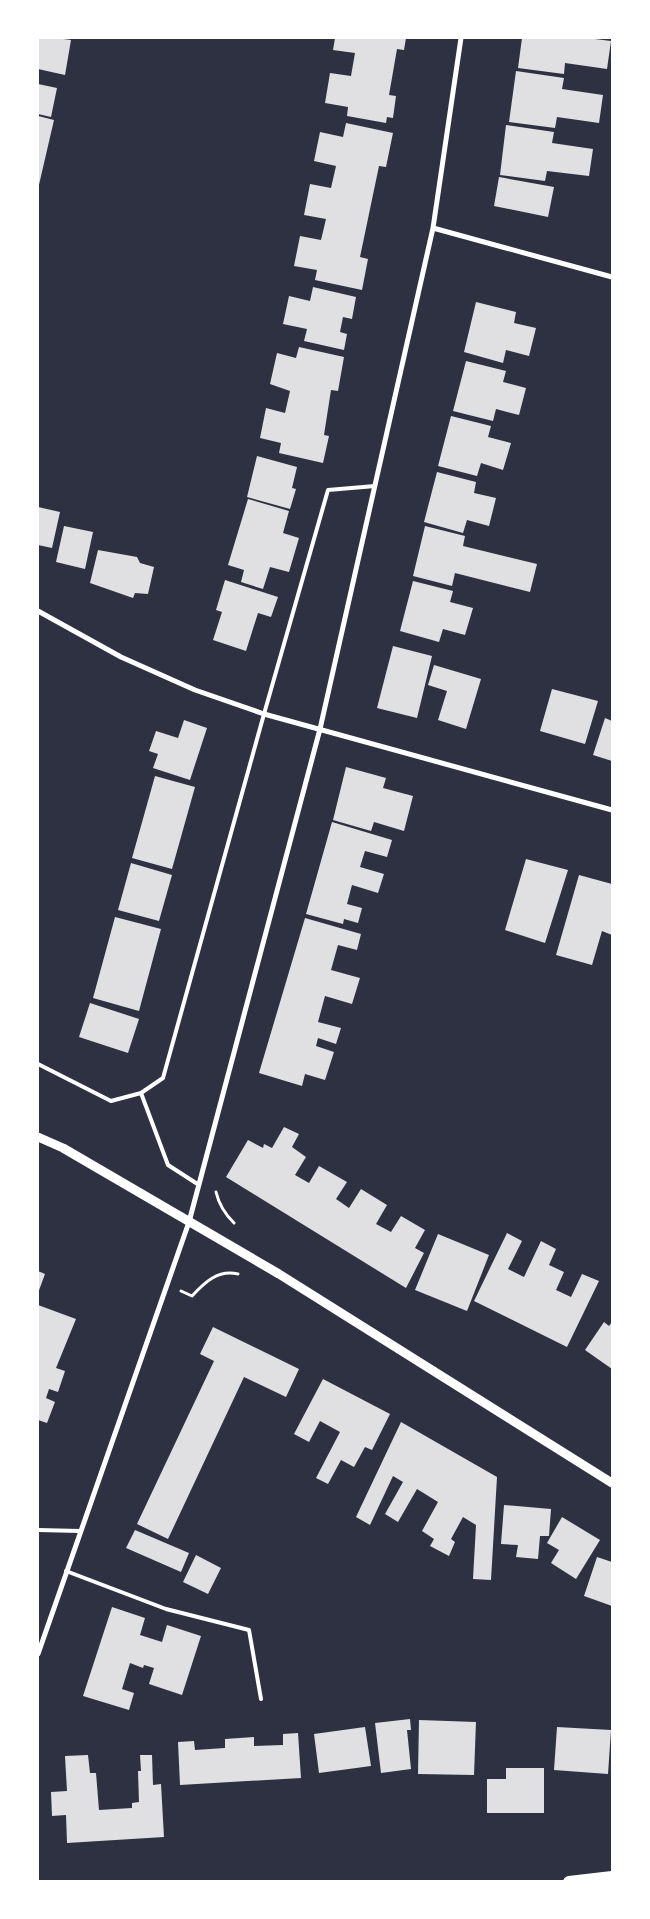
<svg xmlns="http://www.w3.org/2000/svg" width="650" height="1919" viewBox="0 0 650 1919" font-family="Quicksand,sans-serif">
  <style>
    .building { fill: #e0e0e3 }
    .lines { fill: none; stroke-linecap: round; stroke-linejoin: round }
    .path { stroke: #fff; stroke-width: 3 }
    .service { stroke: #fff; stroke-width: 4 }
    .minor { stroke: #fff; stroke-width: 5 }
    .tertiary { stroke: #fff; stroke-width: 9 }
    .primary { stroke: #fff; stroke-width: 12 }
  </style>
  <rect width="100%" height="100%" fill="#2d3142"/>
  <!-- building -->
  <path class="building" d="M38,38h18l15,2 -6,35 -27,-6z
    M335,38h71l-2,12 -7,-1 -8,46 7,1 -3,22 -6,-1 -1,6 -39,-7 1,-9 -23,-4 5,-30 21,3 4,-23 -22,-3z
    M522,38h65l24,3 -4,28 -42,-6 -1,11 -46,-6z
    M516,71l48,7 -2,11 41,6 -4,28 -42,-6 -2,11 -46,-6z
    M38,84l19,4 -6,29 -13,-3z
    M38,116l16,4 -16,69z
    M346,123l47,10 -7,34 -7,-1 -19,91 8,2 -6,31 -47,-10 2,-10 -23,-4 6,-30 21,4 5,-21 -22,-4 6,-31 21,4 5,-22 -22,-5 6,-29 23,5z
    M506,125l48,7 -2,11 41,6 -4,27 -42,-5 -2,10 -45,-6z
    M499,177l55,10 -6,30 -54,-11z
    M313,287l43,10 -4,22 -9,-2 -3,15 7,2 -3,16 -40,-9 3,-12 -24,-5 6,-28 21,5z
    M476,302l40,10 -2,11 22,5 -7,28 -23,-6 -3,13 -39,-11z
    M299,347l45,10 -6,34 -7,-1 -7,45 5,1 -6,27 -44,-10 2,-10 -21,-5 6,-30 19,5 5,-22 -20,-7 7,-31 19,5z
    M466,361l40,10 -3,11 23,6 -7,27 -23,-6 -3,12 -40,-10z
    M451,416l40,10 -3,11 23,6 -8,27 -22,-7 -4,13 -39,-10z
    M257,456l40,11 -5,21 4,1 -6,20 -43,-12z
    M437,472l39,10 -2,11 22,5 -7,28 -22,-6 -4,13 -39,-11z
    M248,499l41,12 -6,22 16,5 -10,34 -19,-5 -7,22 -22,-7 3,-12 -16,-5z
    M38,507l22,5 -8,36 -14,-3z
    M64,526l29,6 -8,37 -29,-7z
    M425,526l40,10 -2,10 74,18 -7,28 -75,-19 -3,13 -39,-10z
    M98,550l39,7 3,6 14,4 -6,27 -13,-1 -2,5 -43,-15z
    M225,580l53,17 -7,20 -13,-4 -12,38 -33,-11 9,-28 -6,-2z
    M413,581l40,10 -3,11 23,6 -8,27 -22,-6 -4,13 -39,-11z
    M393,646l39,10 -15,62 -40,-10z
    M434,665l47,14 -15,50 -28,-9 9,-29 -19,-6z
    M552,689l46,12 -13,43 -45,-13z
    M605,718l7,3v40l-19,-6z
    M184,720l23,8 -17,52 -37,-12 5,-14 -9,-3 7,-20 22,7z
    M346,767l40,11 -3,10 30,8 -9,35 -30,-9 -3,9 -38,-11z
    M155,776l40,11 -23,82 -40,-11z
    M332,822l60,18 -5,17 -22,-6 -5,16 24,7 -6,19 -26,-8 -5,19 15,4 -4,15 -14,-4 -1,5 -37,-10z
    M526,859l42,11 -23,73 -40,-13z
    M131,863l41,12 -13,46 -41,-11z
    M579,875l33,9v51l-10,-4 -10,34 -36,-10z
    M115,917l46,12 -22,82 -46,-13z
    M305,918l56,16 -4,16 -19,-5 -7,25 29,8 -8,26 -27,-8 -7,26 23,6 -5,16 -18,-6 -2,8 18,6 -9,28 -20,-6 -3,12 -43,-13z
    M90,1003l49,16 -11,34 -49,-16z
    M284,1127l15,7 -7,13 14,10 -11,18 14,8 10,-17 28,16 -11,17 13,9 12,-19 26,16 -11,19 15,8 10,-16 24,14 -10,18 9,5 -18,35 -180,-111 22,-37 15,8 1,-4 8,4z
    M507,1233l15,8 -14,28 16,8 17,-36 15,8 -7,16 15,7 -8,18 15,7 11,-23 17,7 -32,66 -93,-46z
    M438,1234l51,21 -22,56 -52,-21z
    M38,1271l7,3 -7,19z
    M38,1305l38,14 -20,49 9,3 -7,21 -9,-3 -3,9 9,4 -8,21 -9,-3z
    M604,1322l5,4 3,-4v47l-27,-19z
    M213,1327l86,42 -13,28 -42,-20 -76,162 -31,-15 77,-163 -14,-7z
    M323,1379l67,35 -18,36 -7,-3 -11,20 -13,-7 -13,24 -12,-6 24,-46 -20,-11 -11,21 -15,-8z
    M401,1422l96,55 -6,103 -18,-1 3,-54 -13,-8 -12,22 4,3 -6,14 -19,-10 4,-7 -12,-8 16,-29 -21,-13 -19,33 -13,-8 18,-32 -10,-6 -23,49 -14,-8z
    M504,1505l47,4 -2,27h-9l-2,23 -22,-2 2,-12 -17,-1z
    M562,1517l38,23 -24,39 -25,-16 8,-13 -12,-7z
    M135,1530l54,23 -8,19 -55,-24z
    M196,1555l25,13 -13,26 -25,-12z
    M597,1557l15,5v44l-28,-10z
    M112,1607l33,11 -5,17 22,7 5,-17 34,11 -19,59 -33,-11 5,-16 -10,-3 -1,3 -13,-5 -8,26 12,4 -5,17 -46,-14z
    M410,1719l1,11h-4l4,39 -30,4 -6,-50z
    M419,1720l57,2 -2,53 -56,-1z
    M365,1727l6,39 -52,7 -5,-39z
    M557,1727l54,3 -3,44 -54,-4z
    M298,1733l3,45 -121,7 -2,-43 16,-1 1,9 30,-2v-9l29,-2v9l29,-1v-11z
    M88,1755l2,18h6l3,37 33,-2v-5l7,-1 -1,-31h3l-1,-16h12l1,30 8,-1 3,53 -97,6 -1,-28 -14,1 -1,-24 16,-1 -2,-35z
    M506,1768h38v45h-57v-34h19z"/>
  <g class="lines">
    <!-- path -->
    <path class="path" d="M216,1192c3,13 9,22 18,31
      M181,1291l11,5c12,-13 26,-27 46,-22"/>
    <!-- service -->
    <path class="service" d="M38,1064l73,37 30,-8 22,-15 101,-364 64,-224 47,-4
      M141,1093l27,72 31,20
      M38,1530l42,1
      M66,1571l100,38 83,21 12,69"/>
    <!-- minor -->
    <path class="minor" d="M433,228l179,49
      M38,611l83,46 74,33 69,24 348,96
      M38,1654l151,-432 131,-493 113,-501 28,-190"/>
    <!-- tertiary -->
    <path class="tertiary" d="M38,1137l25,11 216,126 333,209"/>
    <!-- primary -->
    <path class="primary" d="M569,1882l43,-5"/>
  </g>
  <!-- border -->
  <rect width="650" height="1919" fill="none" stroke="#ffffff" stroke-width="78"/>
</svg>
